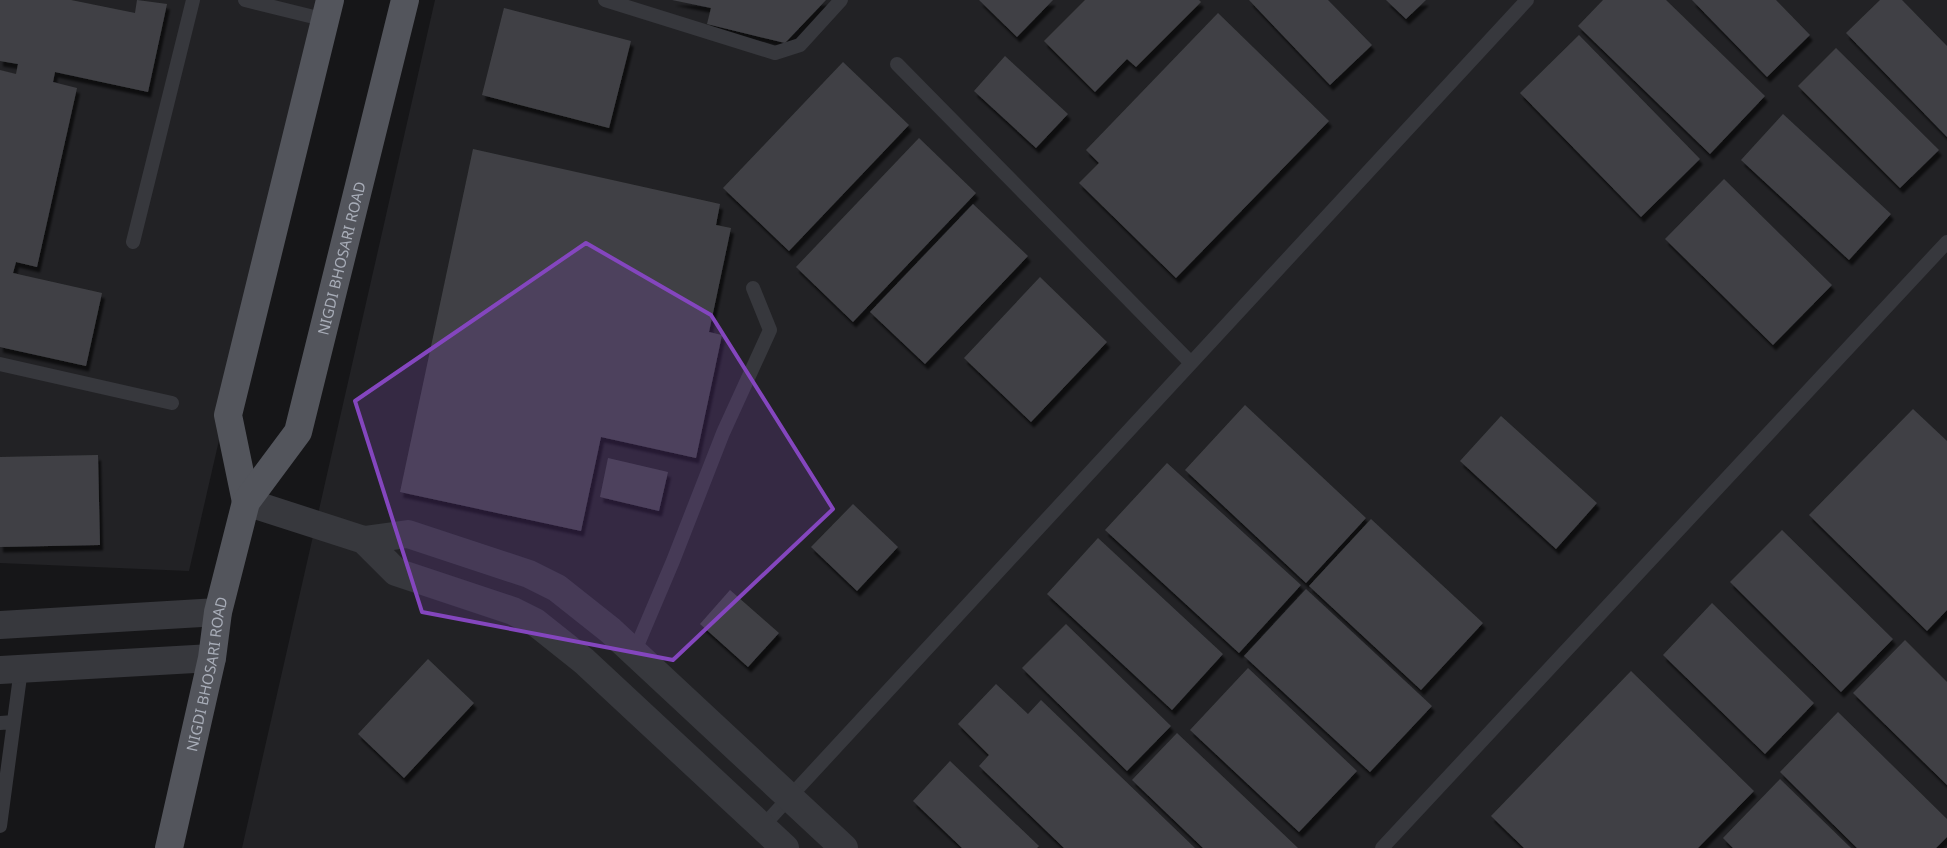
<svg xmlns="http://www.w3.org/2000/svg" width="1947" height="848" viewBox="0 0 1947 848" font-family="'Noto Sans',sans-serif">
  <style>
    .built { fill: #222225 }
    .building { fill: #404145; filter: url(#shadow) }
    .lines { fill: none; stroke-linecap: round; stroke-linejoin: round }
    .service { stroke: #37383d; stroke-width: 14 }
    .tertiary { stroke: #37383d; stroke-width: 28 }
    .primary { stroke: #53555c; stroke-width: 28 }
    .marked { fill: #8446be; fill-opacity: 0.2; stroke: #8446be; stroke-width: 4; stroke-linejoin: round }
    .labels { text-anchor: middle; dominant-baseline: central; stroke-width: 4.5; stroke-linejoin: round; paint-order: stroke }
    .street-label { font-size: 15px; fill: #a8adb8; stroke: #111113 }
  </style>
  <defs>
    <filter id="shadow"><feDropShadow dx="3" dy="5.5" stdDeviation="1" flood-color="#0009"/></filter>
  </defs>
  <rect width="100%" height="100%" fill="#161618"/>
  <!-- built -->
  <path class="built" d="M0,0h320l-131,571 -189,-8z
    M435,0h1512v848h-1705z"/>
  <!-- building -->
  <path class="building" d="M0,0h71l64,13 2,-13 30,4 -19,88 -93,-20 -2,10 24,6 -40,179 -21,-5 -3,11 89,20 -16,73 -86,-19v-277l16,4 2,-10 -18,-3z
    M672,0h154l-41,43 -78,-19 4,-16z
    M979,0h74l-36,37z
    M1085,0h114l2,2 -65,65 -9,-8 -32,33 -51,-51z
    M1249,0h79l44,45 -42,40z
    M1386,0h40l-20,19z
    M1603,0h63l99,96 -55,58 -132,-128z
    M1692,0h84l34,35 -43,42z
    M1880,0h22l45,46v91l-101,-104z
    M504,8l127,33 -22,87 -127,-33z
    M1218,13l111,108 -153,157 -97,-95 20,-20 -13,-13z
    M1579,35l121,124 -59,58 -121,-124z
    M1836,48l103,102 -39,38 -102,-102z
    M1005,56l63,58 -32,34 -62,-57z
    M843,62l66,63 -120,126 -66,-63z
    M1783,114l108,100 -42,46 -108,-100z
    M919,138l57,55 -123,129 -57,-55z
    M473,149l247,55 -4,21 15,3 -22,104 13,3 -26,123 -95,-21 -20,94 -181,-39z
    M1724,179l108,106 -59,60 -108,-106z
    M973,204l55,52 -103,108 -55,-52z
    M1040,277l67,65 -76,80 -67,-64z
    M1245,405l121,113 -60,65 -121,-113z
    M1913,409l34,32v169l-20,21 -118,-116z
    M1501,416l96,87 -41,46 -96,-88z
    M98,455l2,90 -100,2v-90z
    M608,458l60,14 -9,39 -59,-14z
    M1167,463l134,122 -62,68 -134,-123z
    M853,504l45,43 -41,44 -46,-44z
    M1371,519l112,104 -62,67 -112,-104z
    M1782,530l111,109 -52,53 -111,-110z
    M1098,538l125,116 -51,56 -125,-116z
    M1306,589l126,117 -62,66 -126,-116z
    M730,590l49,43 -31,34 -48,-43z
    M1712,603l102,100 -49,51 -102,-99z
    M1066,624l105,102 -44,45 -105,-103z
    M1905,640l42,42v103l-94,-92z
    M428,659l46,44 -70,75 -46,-44z
    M1248,668l109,103 -58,61 -109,-102z
    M1631,671l123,120 -56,57h-174l-33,-32z
    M996,684l32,30 13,-14 154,148h-131l-85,-82 10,-11 -31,-31z
    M1838,712l109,107v18l-11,11h-79l-77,-76z
    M1177,733l121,115h-95l-71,-68z
    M950,761l89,85 -2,2h-75l-49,-47z
    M1780,779l71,69h-118l-10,-10z"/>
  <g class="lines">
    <!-- service -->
    <path class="service" d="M245,0l81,20
      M605,0l170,53 25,-8 41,-45
      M897,64l294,299
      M133,242l60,-242
      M0,364l172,39
      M634,653l39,-92 50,-128 47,-103 -17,-42
      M0,723l14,-1
      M0,826l21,-157
      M762,827l765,-827
      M1382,848l565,-606"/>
    <!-- tertiary -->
    <path class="tertiary" d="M246,502l118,38 44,-6 121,40 28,14 53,42 234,218
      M364,540l32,32 117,39 22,11 49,39 201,187
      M0,625l218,-13
      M0,670l212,-12"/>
    <!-- primary -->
    <g class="primary">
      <path d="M246,502l-18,-87 102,-415"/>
      <path id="s1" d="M169,848l43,-190 6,-46 28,-110 52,-70 107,-432"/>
    </g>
  </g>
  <!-- marked area -->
  <path class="marked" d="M586,243l125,72 122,194 -160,151 -251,-48 -67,-211z"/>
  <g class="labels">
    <!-- street labels -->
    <g class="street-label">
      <text stroke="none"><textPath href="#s1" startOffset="621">NIGDI BHOSARI ROAD</textPath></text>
      <text stroke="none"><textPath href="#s1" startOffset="178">NIGDI BHOSARI ROAD</textPath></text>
    </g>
  </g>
</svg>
